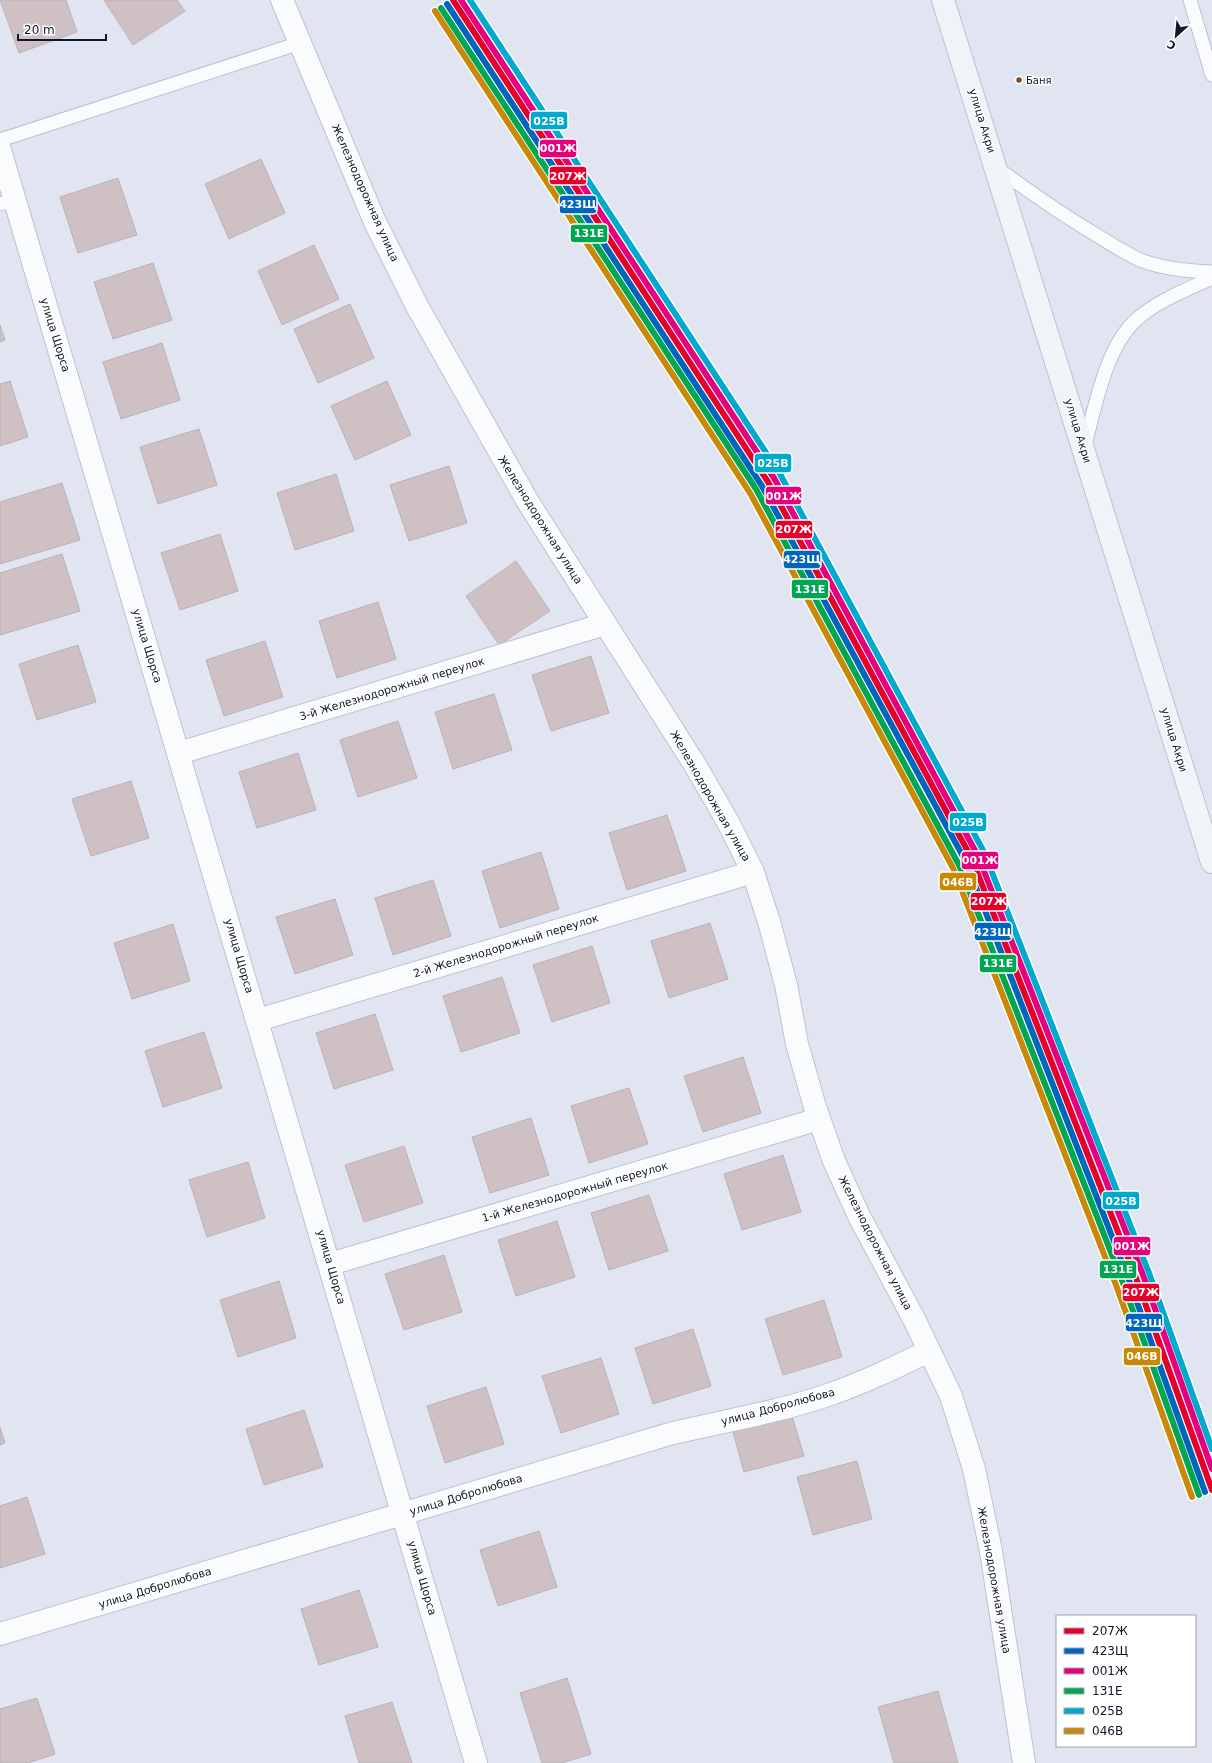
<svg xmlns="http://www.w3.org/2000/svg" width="1212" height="1763" viewBox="0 0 1212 1763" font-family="'DejaVu Sans',sans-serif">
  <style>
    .building { fill: #cec0c3; stroke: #bcb2b6 }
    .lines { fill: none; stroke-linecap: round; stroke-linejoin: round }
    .lane-casing { stroke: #bbc2d2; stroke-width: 15 }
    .street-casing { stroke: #bbc2d2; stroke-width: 24 }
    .secondary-casing { stroke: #bbc2d2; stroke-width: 24 }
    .lane { stroke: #fafbfd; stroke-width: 13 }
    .street { stroke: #fafbfd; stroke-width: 22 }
    .secondary { stroke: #eef4f7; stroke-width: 22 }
    .rail-1-casing { stroke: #fff; stroke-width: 9 }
    .rail-2-casing { stroke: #fff; stroke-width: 9 }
    .rail-3-casing { stroke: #fff; stroke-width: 9 }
    .rail-4-casing { stroke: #fff; stroke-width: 9 }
    .rail-5-casing { stroke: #fff; stroke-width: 9 }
    .rail-6-casing { stroke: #fff; stroke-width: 9 }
    .rail-1 { stroke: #e4002b; stroke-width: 6 }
    .rail-2 { stroke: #0065bd; stroke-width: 6 }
    .rail-3 { stroke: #e5007d; stroke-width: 6 }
    .rail-4 { stroke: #00a651; stroke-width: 6 }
    .rail-5 { stroke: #00a9ce; stroke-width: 6 }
    .rail-6 { stroke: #c98908; stroke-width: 6 }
    .bus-dot { fill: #7a4b2a; stroke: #fff; stroke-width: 1.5 }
    .labels { text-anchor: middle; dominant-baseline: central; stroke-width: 3; stroke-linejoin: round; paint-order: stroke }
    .bus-label { font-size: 10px; fill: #0f172a; stroke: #fff; text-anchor: start }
    .street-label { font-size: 11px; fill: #0f172a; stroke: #fff }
    .line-badge { stroke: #fff; stroke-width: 1.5 }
    .badge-label { font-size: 11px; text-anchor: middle; font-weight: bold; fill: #fff }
  </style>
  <rect width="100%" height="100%" fill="#e0e5f1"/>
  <!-- building -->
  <path class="building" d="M0,0h66l11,32 -58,21z
    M104,0h73l8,11 -52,34z
    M261,159l24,54 -56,26 -24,-55z
    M118,178l19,57 -59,18 -18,-56z
    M314,245l25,54 -57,26 -24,-54z
    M153,263l19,57 -59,19 -19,-57z
    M350,304l24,54 -56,25 -24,-54z
    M0,325l5,15 -5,2z
    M162,343l18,57 -59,19 -18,-57z
    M10,381l18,56 -28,9v-62z
    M387,381l24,54 -56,25 -24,-54z
    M199,429l18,56 -59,19 -18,-57z
    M449,466l18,57 -58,18 -19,-56z
    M336,474l18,57 -59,19 -18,-57z
    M62,483l18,57 -80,24v-62z
    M220,534l18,57 -58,19 -19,-57z
    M62,554l18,57 -80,24v-62z
    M516,561l34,50 -51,34 -33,-49z
    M378,602l18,57 -59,19 -18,-57z
    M265,641l18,56 -59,19 -18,-56z
    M78,645l18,57 -59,18 -18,-56z
    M591,656l18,57 -58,18 -19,-56z
    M494,694l18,56 -59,19 -18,-57z
    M398,721l19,57 -59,19 -18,-57z
    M298,753l18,57 -59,18 -18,-56z
    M131,781l18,57 -58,18 -19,-57z
    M667,815l19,56 -59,19 -18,-57z
    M541,852l18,57 -59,19 -18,-57z
    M433,880l18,56 -58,19 -18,-57z
    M335,899l18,56 -58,19 -19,-57z
    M710,923l18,56 -59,19 -18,-57z
    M173,924l17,57 -58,18 -18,-56z
    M592,946l18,57 -58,19 -19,-57z
    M502,977l18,56 -59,19 -18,-56z
    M375,1014l18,56 -59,19 -18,-56z
    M204,1032l18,56 -59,19 -18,-56z
    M743,1057l18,56 -58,19 -19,-56z
    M629,1088l19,56 -59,19 -18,-57z
    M531,1118l18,57 -59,18 -18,-56z
    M404,1146l19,57 -59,19 -19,-57z
    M783,1155l18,57 -59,18 -18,-56z
    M248,1162l17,56 -58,19 -18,-57z
    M649,1195l19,56 -59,19 -18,-57z
    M557,1221l18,56 -59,19 -18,-56z
    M444,1255l18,57 -58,18 -19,-56z
    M279,1281l17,57 -58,19 -18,-57z
    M824,1300l18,57 -59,18 -18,-56z
    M693,1329l18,57 -58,18 -18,-56z
    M601,1358l18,56 -58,19 -19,-57z
    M486,1387l18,57 -59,19 -18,-57z
    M304,1410l19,57 -59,18 -18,-56z
    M792,1416l12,40 -60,16 -11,-40z
    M0,1427l5,16 -5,2z
    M857,1461l15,58 -59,16 -16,-58z
    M27,1497l18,57 -45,14v-62z
    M539,1531l18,56 -59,19 -18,-56z
    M359,1590l19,57 -59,18 -18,-56z
    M567,1678l24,76 -29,9h-20l-22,-70z
    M938,1691l20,72h-64l-16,-56z
    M37,1698l18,56 -27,9h-28v-54z
    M392,1702l20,61h-53l-14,-47z"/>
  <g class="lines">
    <defs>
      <path id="lane" d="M1190,0l22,75
        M0,140l300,-97
        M997,168c30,22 61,44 93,63 16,10 33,21 50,29 23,9 48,11 72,12
        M0,204l15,-5
        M1084,448c11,-39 21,-101 53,-129 22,-19 49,-29 75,-41"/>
      <path id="street" d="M282,0l93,222 42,84 111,196 167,263 33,57 25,50 17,53 16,60 11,59 18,63 19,54 25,55 55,103 37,77 23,73 17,82 33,212
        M0,150l476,1613
        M179,753l426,-129
        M258,1020l495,-148
        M330,1264l489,-145
        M0,1634l673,-201c52,-12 105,-21 155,-38 35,-12 68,-28 101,-44"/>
      <path id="secondary" d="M943,0l269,862"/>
    </defs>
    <!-- lane casing -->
    <use href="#lane" class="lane-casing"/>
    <!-- street casing -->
    <use href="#street" class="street-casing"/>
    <!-- secondary casing -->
    <use href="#secondary" class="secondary-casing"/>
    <!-- lane -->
    <use href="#lane" class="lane"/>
    <!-- street -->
    <use href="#street" class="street"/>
    <!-- secondary -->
    <use href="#secondary" class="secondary"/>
    <defs>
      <path id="rail-1" d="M453,0l315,482 204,377 164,419 76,212"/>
      <path id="rail-2" d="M447,4l315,482 204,376 163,418 76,212"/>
      <path id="rail-3" d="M461,0l313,478 204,378 165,419 69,194"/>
      <path id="rail-4" d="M441,8l315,481 203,376 164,418 76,212"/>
      <path id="rail-5" d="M470,0l310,474 204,378 165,421 63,176"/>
      <path id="rail-6" d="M435,11l315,482 203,375 163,417 76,212"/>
    </defs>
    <!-- rail-1 casing -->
    <use href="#rail-1" class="rail-1-casing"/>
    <!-- rail-2 casing -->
    <use href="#rail-2" class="rail-2-casing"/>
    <!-- rail-3 casing -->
    <use href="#rail-3" class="rail-3-casing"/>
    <!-- rail-4 casing -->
    <use href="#rail-4" class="rail-4-casing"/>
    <!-- rail-5 casing -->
    <use href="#rail-5" class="rail-5-casing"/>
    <!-- rail-6 casing -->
    <use href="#rail-6" class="rail-6-casing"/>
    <!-- rail-1 -->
    <use href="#rail-1" class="rail-1"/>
    <!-- rail-2 -->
    <use href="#rail-2" class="rail-2"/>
    <!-- rail-3 -->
    <use href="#rail-3" class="rail-3"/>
    <!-- rail-4 -->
    <use href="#rail-4" class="rail-4"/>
    <!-- rail-5 -->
    <use href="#rail-5" class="rail-5"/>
    <!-- rail-6 -->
    <use href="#rail-6" class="rail-6"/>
  </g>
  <!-- markers -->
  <circle class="bus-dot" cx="1019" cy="80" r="3.5"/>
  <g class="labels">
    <!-- bus labels -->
    <g class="bus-label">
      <text x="1026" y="80">Баня</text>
    </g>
    <!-- street labels -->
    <g class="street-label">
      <text transform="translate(982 121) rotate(73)">улица Акри</text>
      <text transform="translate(365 193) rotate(66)">Железнодорожная улица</text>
      <text transform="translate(55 335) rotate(73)">улица Щорса</text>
      <text transform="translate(1078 431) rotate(73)">улица Акри</text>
      <text transform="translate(540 520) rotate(58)">Железнодорожная улица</text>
      <text transform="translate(147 646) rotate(73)">улица Щорса</text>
      <text transform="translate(392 689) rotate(-17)">3-й Железнодорожный переулок</text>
      <text transform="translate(1174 740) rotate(73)">улица Акри</text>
      <text transform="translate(710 796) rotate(60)">Железнодорожная улица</text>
      <text transform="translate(506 946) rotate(-17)">2-й Железнодорожный переулок</text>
      <text transform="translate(239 956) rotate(74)">улица Щорса</text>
      <text transform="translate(575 1192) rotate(-16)">1-й Железнодорожный переулок</text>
      <text transform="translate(875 1243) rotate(63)">Железнодорожная улица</text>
      <text transform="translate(331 1267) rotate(74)">улица Щорса</text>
      <text transform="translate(778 1407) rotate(-15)">улица Добролюбова</text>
      <text transform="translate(466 1495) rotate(-17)">улица Добролюбова</text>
      <text transform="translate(422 1578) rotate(74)">улица Щорса</text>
      <text transform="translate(994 1580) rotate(80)">Железнодорожная улица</text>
      <text transform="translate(155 1588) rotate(-17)">улица Добролюбова</text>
    </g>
  </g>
  <g class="line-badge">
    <rect x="530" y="111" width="38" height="19" rx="4" fill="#00a9ce"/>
    <rect x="539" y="139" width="38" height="19" rx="4" fill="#e5007d"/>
    <rect x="549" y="166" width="38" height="19" rx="4" fill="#e4002b"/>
    <rect x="559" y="195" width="38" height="19" rx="4" fill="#0065bd"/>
    <rect x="570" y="224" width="38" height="19" rx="4" fill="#00a651"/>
    <rect x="754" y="453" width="38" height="20" rx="4" fill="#00a9ce"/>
    <rect x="765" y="486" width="37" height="19" rx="4" fill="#e5007d"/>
    <rect x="775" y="520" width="38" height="19" rx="4" fill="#e4002b"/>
    <rect x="783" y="550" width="38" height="19" rx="4" fill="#0065bd"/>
    <rect x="791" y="579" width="38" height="20" rx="4" fill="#00a651"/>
    <rect x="949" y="812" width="38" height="20" rx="4" fill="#00a9ce"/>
    <rect x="961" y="851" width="38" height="19" rx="4" fill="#e5007d"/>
    <rect x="939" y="872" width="38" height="19" rx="4" fill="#c98908"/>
    <rect x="970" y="892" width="37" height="19" rx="4" fill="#e4002b"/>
    <rect x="974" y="922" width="38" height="19" rx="4" fill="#0065bd"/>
    <rect x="979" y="954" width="38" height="19" rx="4" fill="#00a651"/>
    <rect x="1102" y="1191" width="38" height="19" rx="4" fill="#00a9ce"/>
    <rect x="1113" y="1236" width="38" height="20" rx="4" fill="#e5007d"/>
    <rect x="1099" y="1260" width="38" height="19" rx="4" fill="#00a651"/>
    <rect x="1122" y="1283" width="38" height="19" rx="4" fill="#e4002b"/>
    <rect x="1125" y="1313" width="38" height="19" rx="4" fill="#0065bd"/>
    <rect x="1123" y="1347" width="38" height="19" rx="4" fill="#c98908"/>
  </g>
  <g class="badge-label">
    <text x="549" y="125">025В</text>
    <text x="558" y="152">001Ж</text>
    <text x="568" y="180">207Ж</text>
    <text x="578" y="208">423Щ</text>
    <text x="589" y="237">131Е</text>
    <text x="773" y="467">025В</text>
    <text x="784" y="500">001Ж</text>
    <text x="794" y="533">207Ж</text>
    <text x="802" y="563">423Щ</text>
    <text x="810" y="593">131Е</text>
    <text x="968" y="826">025В</text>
    <text x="980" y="864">001Ж</text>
    <text x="958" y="886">046В</text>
    <text x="989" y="905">207Ж</text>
    <text x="993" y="936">423Щ</text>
    <text x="998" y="967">131Е</text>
    <text x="1121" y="1205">025В</text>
    <text x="1132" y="1250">001Ж</text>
    <text x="1118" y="1273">131Е</text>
    <text x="1141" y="1296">207Ж</text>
    <text x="1144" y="1327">423Щ</text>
    <text x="1142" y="1360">046В</text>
  </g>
  <!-- legend -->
  <rect x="1056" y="1615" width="140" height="132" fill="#ffffff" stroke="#9fa2aa"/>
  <rect x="1064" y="1628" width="20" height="6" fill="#e4002b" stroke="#9fa2aa"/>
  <text x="1092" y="1635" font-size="12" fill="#0f172a">207Ж</text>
  <rect x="1064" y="1648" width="20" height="6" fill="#0065bd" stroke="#9fa2aa"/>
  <text x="1092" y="1655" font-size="12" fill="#0f172a">423Щ</text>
  <rect x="1064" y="1668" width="20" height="6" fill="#e5007d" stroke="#9fa2aa"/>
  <text x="1092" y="1675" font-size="12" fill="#0f172a">001Ж</text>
  <rect x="1064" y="1688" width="20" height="6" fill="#00a651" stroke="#9fa2aa"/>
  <text x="1092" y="1695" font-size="12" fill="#0f172a">131Е</text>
  <rect x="1064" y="1708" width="20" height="6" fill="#00a9ce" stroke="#9fa2aa"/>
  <text x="1092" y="1715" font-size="12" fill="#0f172a">025В</text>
  <rect x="1064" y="1728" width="20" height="6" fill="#c98908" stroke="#9fa2aa"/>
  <text x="1092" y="1735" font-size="12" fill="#0f172a">046В</text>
  <!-- north arrow -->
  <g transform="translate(1176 36) rotate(207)" stroke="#ffffff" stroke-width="3" paint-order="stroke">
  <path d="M0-3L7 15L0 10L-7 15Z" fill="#0f172a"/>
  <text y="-6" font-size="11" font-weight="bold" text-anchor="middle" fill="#0f172a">С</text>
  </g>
  <!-- scale -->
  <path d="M18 34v6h88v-6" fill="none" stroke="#0f172a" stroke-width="2"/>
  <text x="24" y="34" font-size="12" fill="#0f172a" stroke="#ffffff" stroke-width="3" paint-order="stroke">20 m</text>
</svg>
